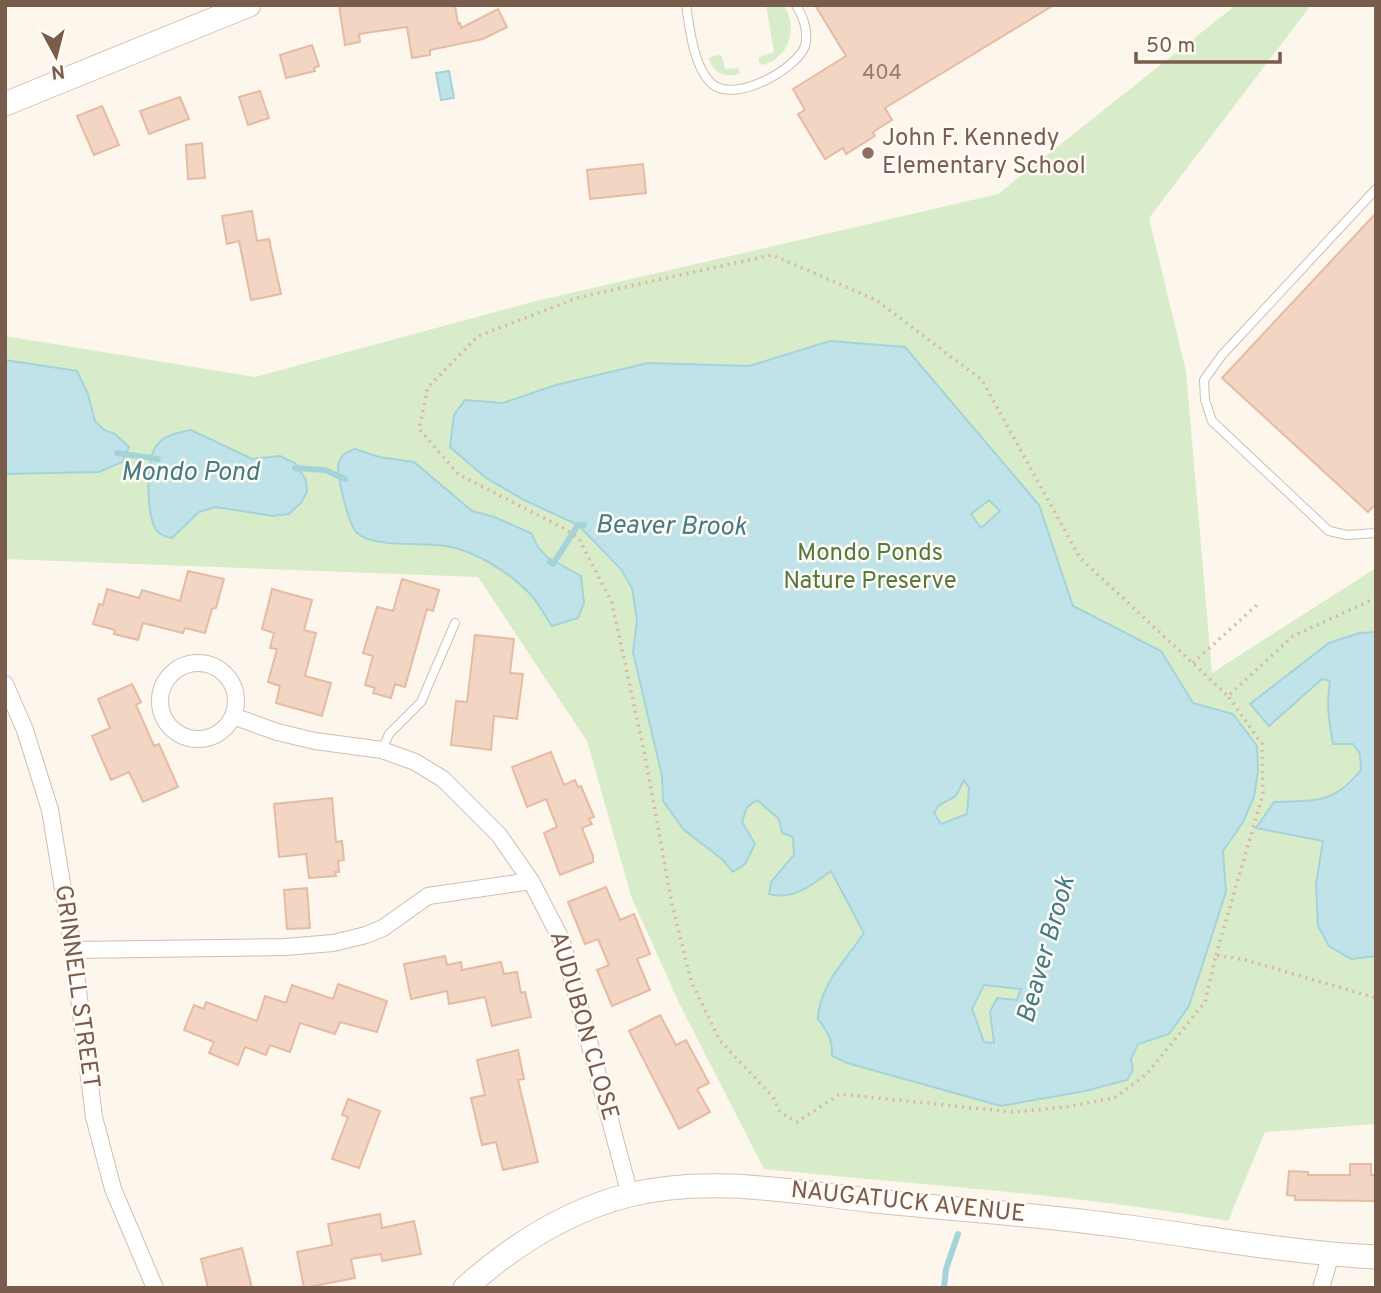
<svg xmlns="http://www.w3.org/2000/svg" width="1381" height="1293" viewBox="0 0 1381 1293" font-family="Overpass,sans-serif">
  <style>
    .green { fill: #d8ecc9 }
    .water { fill: #bfe3e8; stroke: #a5d3da; stroke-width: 2; fill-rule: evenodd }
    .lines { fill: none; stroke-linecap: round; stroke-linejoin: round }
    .stream { stroke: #a5d3da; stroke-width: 6 }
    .building { fill: #f3d5c3; stroke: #e6bba3; stroke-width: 2 }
    .lane-casing { stroke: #d1beb0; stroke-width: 10 }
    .street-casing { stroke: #d1beb0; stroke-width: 18 }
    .secondary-casing { stroke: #d6c0b0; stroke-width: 25 }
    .path { stroke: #d9b8a5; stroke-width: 3.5; stroke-dasharray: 2 5; stroke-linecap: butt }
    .lane { stroke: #fff; stroke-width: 8 }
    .street { stroke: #fff; stroke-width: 16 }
    .secondary { stroke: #fff; stroke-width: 23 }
    .education-dot { fill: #8d6e63; stroke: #fffaf3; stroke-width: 2.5 }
    .labels { text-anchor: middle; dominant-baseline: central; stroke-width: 5; stroke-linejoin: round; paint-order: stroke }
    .number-label { font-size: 21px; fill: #987a6a }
    .education-label { font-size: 24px; fill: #785e54; stroke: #fffaf3; text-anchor: start }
    .park-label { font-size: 24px; fill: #537a41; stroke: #fffaf3 }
    .street-label { font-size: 24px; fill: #7a5c4d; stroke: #fffaf3 }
    .water-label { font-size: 26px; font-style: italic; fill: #437c86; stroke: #fffaf3 }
  </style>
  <rect width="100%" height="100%" fill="#fdf6ec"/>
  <!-- green -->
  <path class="green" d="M766,5h18c14,23 6,53 -22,60l-3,-3v-5l15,-5z
    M1236,5h75l-162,213 37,153 26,302 164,-105v556l-111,8 -37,89c-153,-27 -310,-36 -464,-52l-85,-166 -48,-107 -44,-155 -109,-164 -473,-18v-223l250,41 277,-75 466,-108z
    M717,55l5,1 3,13 13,-1 2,5c-14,6 -28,0 -31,-15z"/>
  <!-- water -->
  <path class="water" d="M449,71l5,27 -13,2 -5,-27z
    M830,341l75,6 134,158 34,101 88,45 32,52 40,11 24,32 1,25 -4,26 -11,25 -20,29 3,41 -37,114 -20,28 -31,10 -7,15 2,11 -6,10 -42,11 -84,15 -154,-43 -15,-7c1,-17 -5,-25 -14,-37 1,-34 28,-59 46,-86l-33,-62c-17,13 -39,30 -62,23l2,-12 23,-27 -1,-18 -11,-4 -3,-14 -22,-19 -10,7 -5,15 13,22 -10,20 -12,8 -11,-13 -38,-29 -21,-29 -1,-25 -29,-124 4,-32 -5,-32 -11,-19 -43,-44 -54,-25 -38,-22 -36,-31 4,-32 11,-15 38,3 53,-18 92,-22 101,3zM989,500l11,11 -19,17 -10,-14zM964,780l5,8 -2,26 -26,10 -7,-11 5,-8 17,-9zM984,985l37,4 -4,11 -20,-2 -7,14 4,31 -10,-1 -12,-33z
    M5,360l72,11 11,23 7,27 9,9 11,4 14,13 -7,15 -23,10 -94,2z
    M191,430l61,29 28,-3 15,7 11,17 1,12 -6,11 -12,11 -16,2 -57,-9 -17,5 -27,26c-5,-1 -11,-2 -15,-7 -11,-14 -12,-71 0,-86 9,-11 21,-12 34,-15z
    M355,449l24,8 35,5 58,49 22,6 37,16 7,14 9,10 34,19 3,27 -6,15 -26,8c-7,-10 -13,-22 -21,-31 -22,-24 -62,-48 -94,-50 -20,-2 -65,2 -80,-12 -8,-7 -22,-61 -18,-71 3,-8 8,-10 16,-13z
    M1376,632v324l-25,3 -22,-13 -11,-20 -2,-42 7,-43 -67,-13 18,-26c41,-2 59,3 87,-32l-1,-16 -7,-10h-20c-4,-22 -7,-41 -3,-63l-8,-2 -53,47 -19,-22 79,-61 30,-10z"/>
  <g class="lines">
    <!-- stream -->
    <path class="stream" d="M117,453l41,6
      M295,468l30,2 20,9
      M550,562l3,2 25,-39h6
      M944,1288l2,-19 12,-35"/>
  </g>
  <!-- building -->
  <path class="building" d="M339,5h116l3,19 2,-1 1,5 37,-19 9,18 -24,12 -53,11v5l-18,3 -5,-31 -48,7 1,8 -15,3z
    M815,5h239l-169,103 7,12 -19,12 2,4 -29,18 -3,-6 -18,11 -27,-45 7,-4 -12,-21 53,-33z
    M312,45l7,21 -5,2 1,3 -29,7 -6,-23z
    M260,91l9,27 -21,7 -9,-28z
    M180,97l9,22 -40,15 -9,-23z
    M102,106l17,39 -25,10 -17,-39z
    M202,143l3,35 -17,1 -2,-34z
    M643,164l3,29 -56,6 -3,-29z
    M252,211l5,30 12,-2 12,55 -30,6 -12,-59 -12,3 -5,-28z
    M1376,213v291l-8,8 -146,-134z
    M188,571l36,8 -8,29 -4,1 -7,24 -20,-5 -2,5 -40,-10 -5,17 -24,-6 1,-4 -22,-6 6,-20 4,1 4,-16 32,9 3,-8 38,11z
    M402,579l37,11 -6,21 -6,-2 -22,78 -10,-3 -4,14 -18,-5 2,-5 -10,-3 8,-29 -10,-3 14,-46 16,4z
    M272,589l40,11 -8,30 12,3 -11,43 26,7 -9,33 -46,-13 4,-17 -12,-4 9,-33 -7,-1 4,-15 -12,-4z
    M475,635l39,4 -4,34 13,1 -6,45 -23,-3 -3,34 -40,-5 5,-44 11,1z
    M132,684l9,18 -5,3 18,41 5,-2 19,43 -35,15 -14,-30 -18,8 -19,-44 18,-8 -12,-29z
    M551,752l13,33 11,-5 3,7 3,-1 13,31 -5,2 3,5 -10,4 11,28v6l-33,13 -16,-42 13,-6 -11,-28 -19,8 -15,-40z
    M332,798l4,44 6,-1 2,19 -6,1 1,11h-4l1,4 -27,2 -3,-24 -27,3 -5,-53z
    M606,887l14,33 14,-6 16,40 -13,5 13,31 -38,16 -15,-36 12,-5 -11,-26 -13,5 -17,-42z
    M307,888l3,40 -23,1 -3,-39z
    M445,956l2,9 14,-3 1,8 39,-8 3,12 13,-2 4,21 4,-1 6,25 -39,9 -7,-29 -36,7 -2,-13 -36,8 -7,-35z
    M338,984l49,17 -10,31 -37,-10 -5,12 -35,-11 -10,29 -20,-7 -4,10 -21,-8 -7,18 -29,-12 5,-11 -30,-12 10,-25 10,4 2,-7 51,19 8,-25 21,7 6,-18 41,14z
    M660,1015l16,30 10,-5 23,43 -12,6 13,23 -31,17 -50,-98z
    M518,1050l6,29 -6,1 20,82 -35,8 -7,-28 -14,3 -11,-47 14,-3 -8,-35z
    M348,1099l32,12 -21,57 -27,-9 16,-42 -6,-2z
    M1350,1164h21v11h5v26l-81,-1v-4l-8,-1 2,-24 19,1v3h42z
    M380,1214l2,14 32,-7 7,33 -39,7 -1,-7 -30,5 4,19 -51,10 -7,-36 35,-7 -4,-21z
    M242,1248l10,40h-44l-7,-29z"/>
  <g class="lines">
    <defs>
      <path id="lane" d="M686,5c4,24 7,59 24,77 22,24 87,-13 95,-36 4,-15 -1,-28 -9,-41
        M1376,189l-154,166 -18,25 1,20 7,21 117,110 18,4 29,-2
        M382,750l7,-16 32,-32 34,-79"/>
      <path id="street" d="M160 701a38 38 0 1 1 76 0a38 38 0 1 1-76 0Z
        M5,684l20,46 25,80 23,140 21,167 19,72 42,99
        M233,716l44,16 38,9 67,9 33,12 28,17 56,56 32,46 31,60 68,254
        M73,950l212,-3 48,-4 33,-8 17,-7 45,-32 103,-15
        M1321,1288l10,-34"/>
      <path id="secondary" d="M5,104l244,-99
        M465,1288c48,-43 101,-77 164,-93 80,-20 166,-3 247,6 84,9 169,14 253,26 82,11 164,26 247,30"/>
    </defs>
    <!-- lane casing -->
    <use href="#lane" class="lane-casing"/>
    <!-- street casing -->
    <use href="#street" class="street-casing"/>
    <!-- secondary casing -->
    <use href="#secondary" class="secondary-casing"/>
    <!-- path -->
    <path class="path" d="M1376,598l-83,38 -65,60 -148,-138 -98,-178 -106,-80 -104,-45 -192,42 -102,39 -50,51 -9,42 39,45 107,55 14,10 33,64 33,153 27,148 19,77 29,60 53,56 7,15 17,10 43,-28 173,18 53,-5 48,-9 33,-24 58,-72 11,-47 30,5 130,38
      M1193,663l65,-59
      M1216,955l47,-161 -1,-50 -34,-48"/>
    <!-- lane -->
    <use href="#lane" class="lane"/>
    <!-- street -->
    <use href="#street" class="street"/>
    <!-- secondary -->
    <use href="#secondary" class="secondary"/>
  </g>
  <!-- markers -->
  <circle class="education-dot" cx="868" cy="153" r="7"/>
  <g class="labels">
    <!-- number labels -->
    <g class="number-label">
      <text x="882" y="73">404</text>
    </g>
    <!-- education labels -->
    <g class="education-label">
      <text x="882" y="139">John F. Kennedy<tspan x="882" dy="28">Elementary School</tspan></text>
    </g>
    <!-- park labels -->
    <g class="park-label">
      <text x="870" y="554">Mondo Ponds<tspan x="870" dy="28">Nature Preserve</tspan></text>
    </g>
    <!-- street labels -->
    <g class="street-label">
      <text transform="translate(76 987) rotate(82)">GRINNELL STREET</text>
      <text transform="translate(583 1026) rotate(74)">AUDUBON CLOSE</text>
      <text transform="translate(908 1203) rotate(6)">NAUGATUCK AVENUE</text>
    </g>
    <!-- water labels -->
    <g class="water-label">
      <text x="190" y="473">Mondo Pond</text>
      <text transform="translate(671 527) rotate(1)">Beaver Brook</text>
      <text transform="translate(1047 950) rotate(-74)">Beaver Brook</text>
    </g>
  </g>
  <!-- border -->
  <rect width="1381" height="1293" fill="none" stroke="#7a5c4d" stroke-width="14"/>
  <!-- north arrow -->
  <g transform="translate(56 56) rotate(173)" stroke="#fffaf3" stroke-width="5" paint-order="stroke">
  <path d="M0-5L12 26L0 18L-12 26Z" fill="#7a5c4d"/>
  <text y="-10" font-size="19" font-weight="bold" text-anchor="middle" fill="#7a5c4d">N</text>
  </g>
  <!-- scale -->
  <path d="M1136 52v10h144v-10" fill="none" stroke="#7a5c4d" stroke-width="3.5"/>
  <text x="1146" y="52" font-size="21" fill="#7a5c4d" stroke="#fffaf3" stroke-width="5" paint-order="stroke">50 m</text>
</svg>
